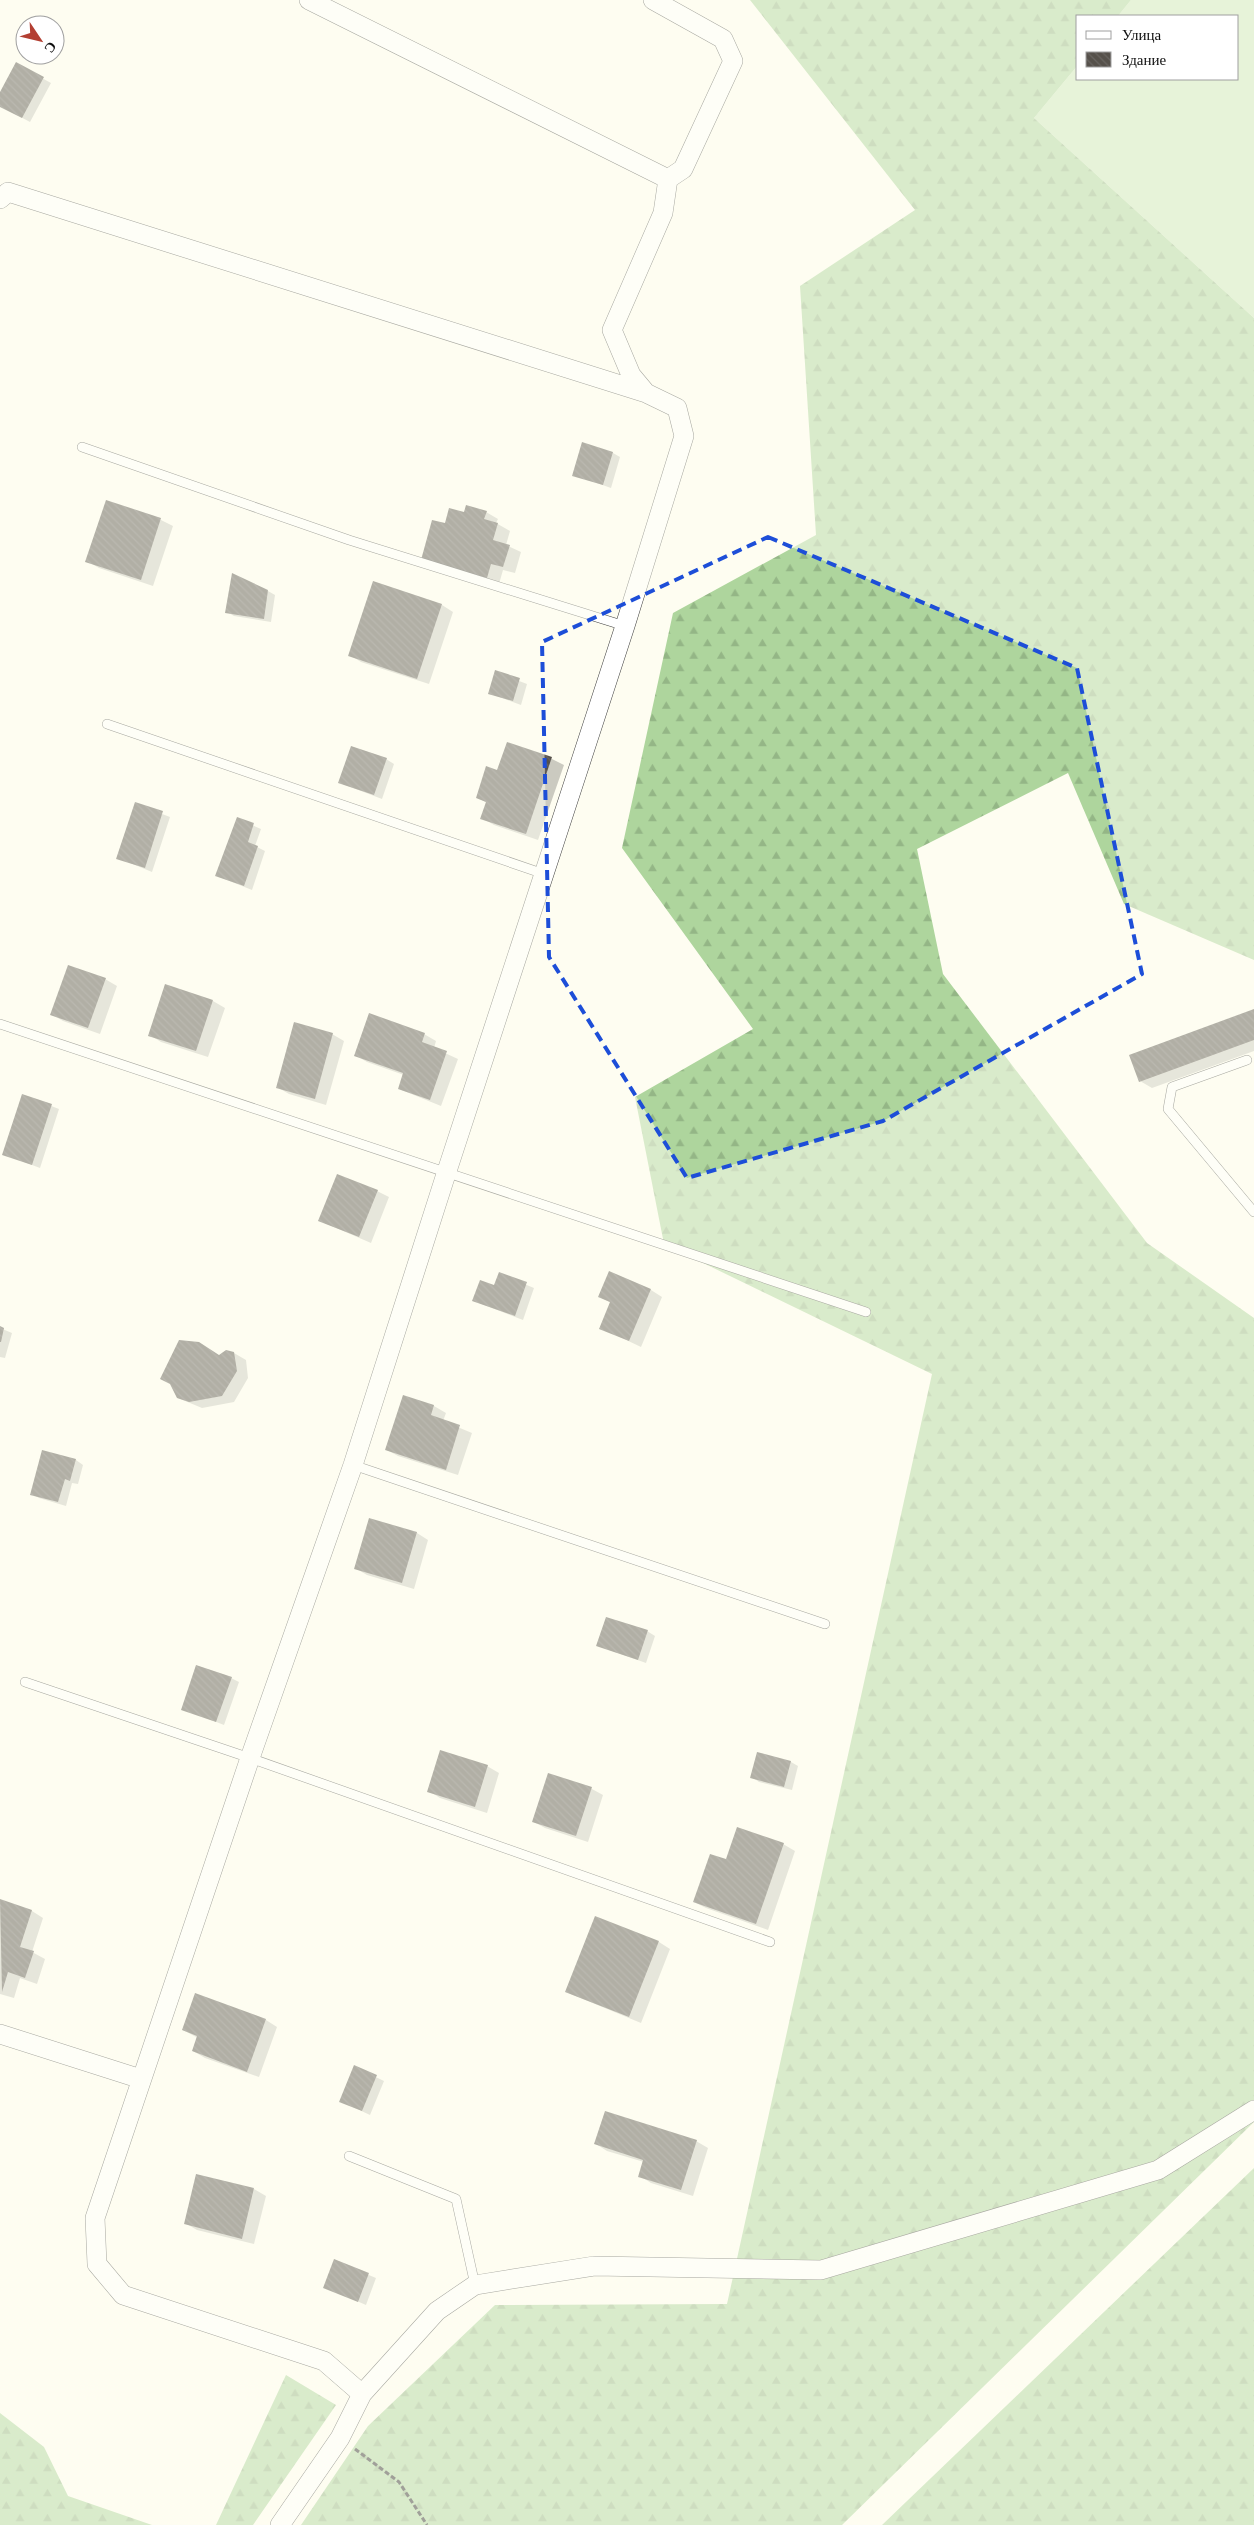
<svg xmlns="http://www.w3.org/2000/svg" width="1254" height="2525" viewBox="0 0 1254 2525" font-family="Georgia,serif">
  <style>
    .grass { fill: #cce6bd }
    .forest { fill: url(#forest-firs) }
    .shadow { fill: #0003 }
    .building { fill: url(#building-back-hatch) }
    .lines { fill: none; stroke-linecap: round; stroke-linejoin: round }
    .service-casing { stroke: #414141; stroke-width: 10 }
    .minor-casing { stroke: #414141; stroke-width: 20 }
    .path { stroke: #303030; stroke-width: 3; stroke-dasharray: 5 2.5; stroke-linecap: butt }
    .service { stroke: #fff; stroke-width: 9 }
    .minor { stroke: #fff; stroke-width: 19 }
    .marked { fill: none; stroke: #1d4ed8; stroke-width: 4; stroke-dasharray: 10 6; stroke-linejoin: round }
  </style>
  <defs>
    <pattern id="forest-firs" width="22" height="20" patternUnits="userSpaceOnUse" patternTransform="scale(1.25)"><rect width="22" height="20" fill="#aed59d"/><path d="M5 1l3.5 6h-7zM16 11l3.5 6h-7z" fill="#94b686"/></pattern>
    <pattern id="building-back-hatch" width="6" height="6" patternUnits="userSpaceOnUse" patternTransform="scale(1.25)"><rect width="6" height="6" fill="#56514b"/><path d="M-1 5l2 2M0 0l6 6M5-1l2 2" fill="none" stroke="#696561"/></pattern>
  </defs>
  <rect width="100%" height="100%" fill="#fefdf1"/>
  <!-- grass -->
  <path class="grass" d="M1131,0h123v318l-220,-200 44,-53v14h160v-63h-120z"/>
  <!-- forest -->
  <path class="forest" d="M750,0h381l-13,16h-40v49l-44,53 220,200v642l-130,-56 -56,-131 -151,76 26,125 204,269 107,75v804l-412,403h-541l67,-99 127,-121 232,-1 205,-930 -268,-130 -29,-147 118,-68 -131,-181 51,-235 143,-78 -16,-249 115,-76z
    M1254,2168v357h-372z
    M286,2375l50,30 -83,120h-37z
    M0,2413l44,34 24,49 84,29h-152z"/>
  <!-- shadow -->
  <path class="shadow" d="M16,64l35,19 -21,39 -30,-16v-11z
    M613,453l7,4 -9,31 -37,-13z
    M107,502l54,18 12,6 -20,60 -54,-18 -12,-7z
    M486,512l12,7 -2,4 14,8 -4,14 15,7 -6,21 -12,-3 -4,14 -65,-18 12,-41 19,-12z
    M268,591l7,4 -4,27 -37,-6 -7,-4z
    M442,605l11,7 -24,72 -68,-22 -11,-7z
    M496,672l31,12 -6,21 -32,-12z
    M508,744l44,15 12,6 -26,75 -44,-15 -12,-7 5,-15 -10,-6 21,-25z
    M386,759l8,5 -12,35 -42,-16z
    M136,804l34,13 -18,55 -34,-14z
    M238,819l23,10 -6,17 10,5 -13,39 -35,-14z
    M105,979l12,7 -17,48 -37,-13 -12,-7z
    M166,986l47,15 12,7 -17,49 -47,-15 -11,-7z
    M1254,1010v41l-102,37 -12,-7z
    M332,1034l12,7 -18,64 -37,-11 -12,-7z
    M424,1034l12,7 -2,7 24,11 -17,47 -42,-17 5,-14 -37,-13 -12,-7z
    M23,1095l36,14 -19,59 -37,-14z
    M377,1191l12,6 -18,46 -51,-22z
    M500,1274l34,14 -11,32 -49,-19 21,-14z
    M651,1290l11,7 -21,50 -40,-19 10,-25 -11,-6z
    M0,1328l12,5 -7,25 -5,-1z
    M234,1353l12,7 2,18 -14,24 -32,6 -24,-10z
    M404,1397l30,9 12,7 -3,8 29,12 -14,42 -60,-19 -11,-6z
    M76,1460l7,5 -5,19 -6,-1 -6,23 -27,-8 -7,-4z
    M370,1519l47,14 11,7 -14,49 -47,-14 -12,-7z
    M647,1631l8,5 -9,27 -48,-17z
    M231,1678l8,4 -15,43 -41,-16z
    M758,1754l33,8 7,4 -6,24 -33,-8 -7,-5z
    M487,1766l12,7 -12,40 -47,-15 -11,-7z
    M549,1775l43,14 11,6 -15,47 -43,-14 -11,-6z
    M783,1844l12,7 -27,79 -62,-22 -12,-6z
    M0,1901l32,10 11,7 -11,34 13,7 -8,25 -17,-6 -6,20 -14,-4z
    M659,1942l11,7 -29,74 -75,-31z
    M196,1995l70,25 11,7 -18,50 -54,-19 -12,-7 5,-13 -15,-8z
    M355,2067l29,14 -14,34 -30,-14z
    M696,2141l12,7 -15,48 -42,-13 -11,-7 4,-14 -37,-11 -11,-7z
    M197,2175l57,14 12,7 -12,48 -57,-14 -12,-7z
    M335,2261l41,17 -10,27 -42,-18z"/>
  <!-- building -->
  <path class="building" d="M16,62l28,15 -22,41 -22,-11v-15z
    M582,442l31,10 -10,33 -31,-9z
    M106,500l55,18 -20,62 -56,-18z
    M466,505l21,6 -3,8 14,4 -5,17 17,5 -7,22 -12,-3 -4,14 -66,-18 11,-40 13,3 4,-15 15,4z
    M232,573l36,17 -4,29 -39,-6z
    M373,581l69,23 -25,75 -69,-23z
    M495,670l25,8 -7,23 -25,-7z
    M507,742l45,15 -26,77 -46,-15 6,-17 -10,-4 10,-32 11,4z
    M351,746l36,12 -13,37 -36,-12z
    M135,802l28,9 -18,57 -29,-9z
    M237,817l17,6 -6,19 10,4 -14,40 -29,-10z
    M68,965l38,13 -18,50 -38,-13z
    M165,984l48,16 -17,51 -48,-15z
    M1254,1009v31l-115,42 -10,-27z
    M369,1013l56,20 -3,9 25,9 -17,49 -32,-11 5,-16 -49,-17z
    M294,1022l39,11 -18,66 -39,-11z
    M22,1094l30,10 -20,61 -30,-10z
    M337,1174l41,16 -19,47 -41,-16z
    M609,1271l42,18 -22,52 -30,-12 11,-27 -12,-5z
    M499,1272l28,10 -12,34 -43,-15 8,-21 14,5z
    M0,1326l4,2 -3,14h-1z
    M179,1340l20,2 20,13 7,-5 8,2 3,19 -15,25 -33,6 -12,-4 -7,-14 -10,-5z
    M403,1395l31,10 -3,10 29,10 -14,45 -61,-20z
    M42,1450l34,9 -6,22 -5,-2 -7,23 -28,-7z
    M369,1518l48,14 -15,51 -48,-14z
    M606,1617l42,13 -10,30 -42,-14z
    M196,1665l36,12 -16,45 -35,-12z
    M440,1750l48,15 -13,42 -48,-15z
    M757,1752l34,9 -7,26 -34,-9z
    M548,1773l44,14 -16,49 -44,-14z
    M737,1827l47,16 -28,81 -63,-22 17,-48 16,5z
    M0,1899l32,11 -12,37 14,4 -9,27 -17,-6 -6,20z
    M595,1916l64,25 -30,76 -64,-25z
    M195,1993l71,26 -19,53 -55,-21 5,-15 -15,-6z
    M354,2065l23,10 -15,36 -23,-9z
    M605,2111l92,29 -16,50 -43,-13 5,-17 -49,-16z
    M196,2174l58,14 -12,51 -58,-15z
    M334,2259l35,14 -11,29 -35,-14z"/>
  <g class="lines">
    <defs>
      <path id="service" d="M82,447l267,93 276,86
        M107,724l437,150
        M0,1024l866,288
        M1247,1060l-75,27 -4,22 86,103
        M353,1465l472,159
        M25,1682l225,76 520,184
        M349,2156l107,43 19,86"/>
      <path id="minor" d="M309,0l359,179
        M0,199l8,-7 638,201 31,15 7,28 -59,190 -178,545 -94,294 -103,293 -155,460 2,46 26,31 201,66 38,33
        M646,393l-15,-18 -19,-45 51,-117 5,-34 15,-10 50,-108 -10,-22 -70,-39
        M0,2034l141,45
        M280,2525l60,-87 22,-44 75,-83 38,-26 119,-19 227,4 337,-100 96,-60"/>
    </defs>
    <!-- service casing -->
    <use href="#service" class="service-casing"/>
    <!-- minor casing -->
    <use href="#minor" class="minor-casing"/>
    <!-- path -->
    <path class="path" d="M355,2449l44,33 28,43"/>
    <!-- service -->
    <use href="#service" class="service"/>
    <!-- minor -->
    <use href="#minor" class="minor"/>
  </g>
  <!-- marked area -->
  <path d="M0 0H1254V2525H0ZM768,537l309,131 65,306 -259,147 -196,57 -138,-221 -7,-315z" fill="#fefdf1" fill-opacity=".55" fill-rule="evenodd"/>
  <path class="marked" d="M768,537l309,131 65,306 -259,147 -196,57 -138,-221 -7,-315z"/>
  <!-- legend -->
  <rect x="1076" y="15" width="162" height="65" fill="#ffffff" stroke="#9f9f9f"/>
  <rect x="1086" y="31" width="25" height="8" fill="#ffffff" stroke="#9f9f9f"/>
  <text x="1122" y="40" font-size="15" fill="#0e0e0e">Улица</text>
  <rect x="1086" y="52" width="25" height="15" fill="url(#building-back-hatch)" stroke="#9f9f9f"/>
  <text x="1122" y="65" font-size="15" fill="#0e0e0e">Здание</text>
  <!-- north arrow -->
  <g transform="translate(40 40) rotate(125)"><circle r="24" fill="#ffffff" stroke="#9f9f9f"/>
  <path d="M0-4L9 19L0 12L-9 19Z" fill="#b33f32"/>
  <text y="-8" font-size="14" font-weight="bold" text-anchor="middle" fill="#0e0e0e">С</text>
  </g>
</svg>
